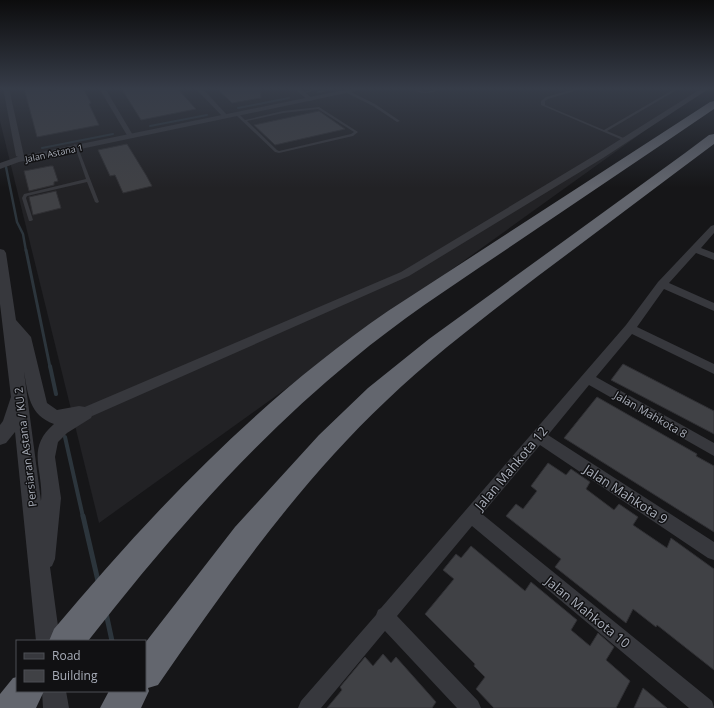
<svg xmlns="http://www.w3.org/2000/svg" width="714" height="708" viewBox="0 0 714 708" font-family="'Open Sans',sans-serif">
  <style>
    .built { fill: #222225 }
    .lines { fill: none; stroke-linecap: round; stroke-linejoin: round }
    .stream-far4 { stroke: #2c353c; stroke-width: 2 }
    .stream-far3 { stroke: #2c353c; stroke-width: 2.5 }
    .stream-far2 { stroke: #2c353c; stroke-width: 3 }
    .stream-far1 { stroke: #2c353c; stroke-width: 4 }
    .stream { stroke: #2c353c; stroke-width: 5 }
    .building { fill: #404145; stroke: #303034 }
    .service { fill: #37383d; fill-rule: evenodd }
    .minor { fill: #37383d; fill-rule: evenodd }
    .tertiary { fill: #37383d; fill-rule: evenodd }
    .motorway { fill: #63666e; fill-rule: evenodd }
    .labels { text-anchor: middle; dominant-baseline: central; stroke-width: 3; stroke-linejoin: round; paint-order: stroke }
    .far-street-label { font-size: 9px; fill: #a8adb8; stroke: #111113 }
    .street-label { font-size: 11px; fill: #a8adb8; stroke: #111113 }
    .near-street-label { font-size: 13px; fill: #a8adb8; stroke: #111113 }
  </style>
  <rect width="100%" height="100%" fill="#161618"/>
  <!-- built -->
  <path class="built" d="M0,89h703l-604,434 -99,-402z"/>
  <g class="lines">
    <!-- stream-far4 -->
    <path class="stream-far4" d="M318,92l18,-4
      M238,108l51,-10
      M150,126l57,-11
      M42,148l71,-14"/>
    <!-- stream-far3 -->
    <path class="stream-far3" d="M6,167l11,55 6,12 3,17"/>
    <!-- stream-far2 -->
    <path class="stream-far2" d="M26,250l24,117"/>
    <!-- stream-far1 -->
    <path class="stream-far1" d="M50,366l6,28
      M65,437l18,80"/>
    <!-- stream -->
    <path class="stream" d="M83,516l15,65
      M106,613l6,28"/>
  </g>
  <!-- building -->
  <path class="building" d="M24,88h25v3l15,-3h19l8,15 -2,1 10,21 -62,12z
    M121,88h56l19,21 -55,11z
    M216,88h44l1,10 -29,5z
    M319,111l26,18 -70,16 -21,-20z
    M127,144l19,31 6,11 -29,7 -8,-18 -5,1 -12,-26z
    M50,166h3l5,15 -4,1v3l-25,6 -5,-20z
    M56,191l5,17 -28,7 -4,-18z
    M623,364l91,47v23l-103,-54z
    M597,397l100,57 -1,2 18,10v66l-150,-94z
    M548,463l18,12 5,-6 19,13 -4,7 28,21 5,-6 19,13 -5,8 34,23 4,-10 43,31v101l-57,-45 -1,2 -23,-18 -7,14 -71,-56 6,-8 -55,-43 10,-12 7,5 14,-18 -6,-5z
    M471,546l54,45 6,-9 46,38 -6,10 19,16 8,-13 16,14 -8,13 24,21 -14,27h-122l-18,-19 9,-12 -11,-11 1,-2 -50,-50 29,-35 -11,-9 13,-16 5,4z
    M383,654l8,9 5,-6 40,45 -4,6h-105l15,-18 -2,-3 25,-30 8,9z
    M643,688l24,20h-33z"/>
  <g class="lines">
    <!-- service -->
    <path class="service" d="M316,88h7l-21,6 -1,-1z
      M410,88c5,0 10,4 16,4 6,-1 12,-4 19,-4 -13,5 -23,8 -35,0z
      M578,88h6l-36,11 -3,2v4l59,25 72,-42h4l-73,43 19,8 1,1 -2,1 -84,-36v-4l5,-4z
      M347,91h2l26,13 25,17 -3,1 -24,-16 -26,-13z
      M319,107l39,25 -5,4 -74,17 -4,-1 -39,-37 3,-1 6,6 38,-9zM318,109l36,23 -3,2 -72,17 -2,-1 -30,-29 36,-8z
      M74,144l3,1 22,57 -2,1 -2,-1 -8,-20 -60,14 -1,2 7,22 -2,1h-2l-7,-23 2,-4 62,-15z"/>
    <!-- minor -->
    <path class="minor" d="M3,88h6l15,68 -1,2h-3l-4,-2z
      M99,88h6l29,49 -1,1 -5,-1z
      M195,88h7l26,28v2h-4z
      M293,88h7l14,12 -5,1z
      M702,88h8l-107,70 -194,118 -319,141 -5,1 -5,-1 -2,-4 2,-4 321,-137 196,-118z
      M714,225v8l-13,15 13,5v7l-18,-7 -27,30 45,20v8l-50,-22 -27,38 77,37v10l-82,-40 -36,43 118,66v13l-125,-71 -41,50 166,107v18l-6,-2 -168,-113 -58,69 230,187 2,7h-25l-217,-182 -75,90 81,85 3,7h-24l-72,-77 -64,77h-23l3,-7 75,-86 2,-5 3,-2 245,-283 32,-43 53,-56z"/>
    <!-- tertiary -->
    <path class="tertiary" d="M354,88h16l-351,74 -19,7v-6l17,-6z
      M0,249l4,1 2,3 10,67 15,17 16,66 10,7 22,-4 12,2 2,5 -2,5 -24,15 -9,9 -3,15 6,41 -6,61 -3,7 -2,1 10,74h-24l-21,-209 -9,11 -6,2v-20l3,-4 8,-24 -11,-93zM24,372c4,22 5,43 30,52 -29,25 -10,46 -13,77z
      M42,691h24l3,17h-26z"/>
    <!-- motorway -->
    <path class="motorway" d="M714,101v8c-69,47 -138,93 -207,140 -52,35 -106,70 -155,111 -100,82 -185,180 -264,281h-39l5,-12c99,-118 206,-230 334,-318l322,-209z
      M714,134v10c-59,44 -117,88 -176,132 -52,40 -104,79 -152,125 -88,83 -159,184 -228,284l-10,3 1,3 -8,17h-41l9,-17h36v-48l90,-116 84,-92 49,-47 61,-49 256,-186 24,-18z
      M17,677v14h27l-8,17h-36v-14l13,-16z"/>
  </g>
  <!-- sky -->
  <linearGradient id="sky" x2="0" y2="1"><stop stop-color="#0c0c0d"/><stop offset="0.47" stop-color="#363c48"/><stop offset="1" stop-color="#363c48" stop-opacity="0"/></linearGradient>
  <rect width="714" height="188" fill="url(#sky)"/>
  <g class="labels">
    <!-- far-street labels -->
    <g class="far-street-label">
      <text transform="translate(54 153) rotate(-12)">Jalan Astana 1</text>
    </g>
    <!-- street labels -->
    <g class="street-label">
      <text transform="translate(651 414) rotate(30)">Jalan Mahkota 8</text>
      <text transform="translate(25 447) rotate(-97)">Persiaran Astana / KU 2</text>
    </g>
    <!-- near-street labels -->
    <g class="near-street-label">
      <text transform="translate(511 468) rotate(-50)">Jalan Mahkota 12</text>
      <text transform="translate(626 494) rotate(33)">Jalan Mahkota 9</text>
      <text transform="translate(588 612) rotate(39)">Jalan Mahkota 10</text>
    </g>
  </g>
  <!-- legend -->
  <rect x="16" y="640" width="130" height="52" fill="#111113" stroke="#4d4f55"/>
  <rect x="24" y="653" width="20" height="6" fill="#37383d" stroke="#4d4f55"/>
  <text x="52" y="660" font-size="12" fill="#a8adb8">Road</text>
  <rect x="24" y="670" width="20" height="12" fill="#404145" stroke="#4d4f55"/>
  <text x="52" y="680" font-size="12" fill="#a8adb8">Building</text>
</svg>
